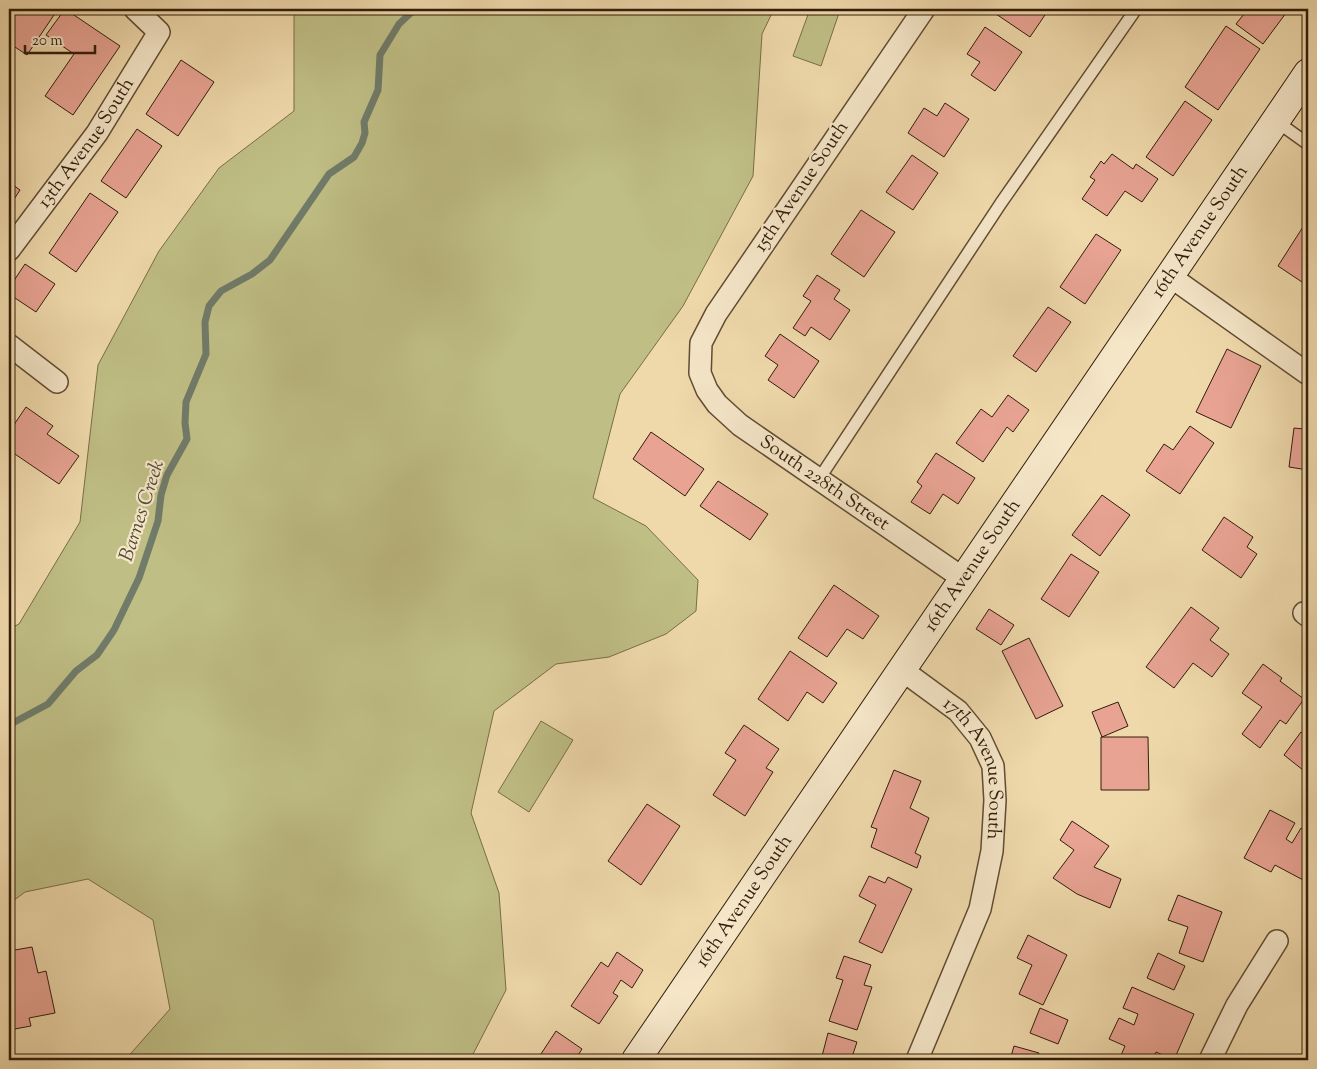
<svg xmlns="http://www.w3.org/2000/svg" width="1317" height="1069" viewBox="0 0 1317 1069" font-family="'Sorts Mill Goudy',serif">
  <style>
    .green { fill: #bfbe85; stroke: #786e48 }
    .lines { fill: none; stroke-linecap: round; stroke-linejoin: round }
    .stream { stroke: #707b69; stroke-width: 7 }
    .building { fill: #e8a393; stroke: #321d0b }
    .lane-casing { stroke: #614c33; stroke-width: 14 }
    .street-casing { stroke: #614c33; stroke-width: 24 }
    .secondary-casing { stroke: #321d0b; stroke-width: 30 }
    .lane { stroke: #f5e6c8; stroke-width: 11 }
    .street { stroke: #f5e6c8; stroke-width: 21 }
    .secondary { stroke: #f5e6c8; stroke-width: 28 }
    .labels { text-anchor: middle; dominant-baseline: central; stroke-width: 4.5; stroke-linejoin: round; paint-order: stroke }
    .street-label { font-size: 19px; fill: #321d0b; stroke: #f5e6c8 }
    .water-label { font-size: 20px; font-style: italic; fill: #514c3a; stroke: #f5e6c8 }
  </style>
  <rect width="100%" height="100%" fill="#efd9ab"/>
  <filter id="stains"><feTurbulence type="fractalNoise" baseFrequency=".004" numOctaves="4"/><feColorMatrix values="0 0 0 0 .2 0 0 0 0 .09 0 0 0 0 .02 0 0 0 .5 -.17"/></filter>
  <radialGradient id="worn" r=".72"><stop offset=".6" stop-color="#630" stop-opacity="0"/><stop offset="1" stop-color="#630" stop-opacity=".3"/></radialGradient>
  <!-- green -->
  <path class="green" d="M294,9h480l-12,25 -9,142 -70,130 -63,88 -27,104 53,28 52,54 -2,31 -30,23 -57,23 -53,7 -62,47 -23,102 28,80 7,97 -36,70h-345l45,-51 -17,-89 -65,-41 -63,13 -16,12v-275l10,-5 61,-102 18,-157 61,-114 60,-83 75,-57z
    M810,9h15l14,4 -18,53 -28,-10z
    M541,721l32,19 -44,72 -31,-20z"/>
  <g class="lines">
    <!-- stream -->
    <path class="stream" d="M9,725l39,-21 28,-33 21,-16 17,-25 25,-52 19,-57 3,-26 6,-20 20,-36 -2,-16 1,-21 20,-48 -1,-32 4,-16 12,-15 31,-17 18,-14 59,-86 25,-17 8,-14 3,-10 -1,-11 14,-32 2,-35 19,-31 16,-15"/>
  </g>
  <!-- building -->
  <path class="building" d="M9,9h49l-31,46 -18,-12z
    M65,9l55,37 -47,69 -28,-19 29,-42 -28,-19z
    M1000,9h49l-19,28 -34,-23z
    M1248,9h41l-26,35 -27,-20z
    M1226,26l34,23 -42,61 -33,-23z
    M985,27l37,25 -27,39 -24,-16 9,-13 -13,-8z
    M181,60l33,22 -36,54 -32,-22z
    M1185,101l27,19 -39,56 -27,-19z
    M945,103l24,16 -25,38 -36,-24 16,-25 13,8z
    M137,129l25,17 -36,52 -25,-17z
    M1112,154l21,15 3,-5 22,15 -16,23 -17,-11 -18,25 -25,-17 13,-19 -5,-3 11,-16 3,3z
    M912,155l26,18 -25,37 -27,-18z
    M9,182l11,8 -11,17z
    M90,193l28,19 -42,60 -27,-19z
    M861,210l34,22 -31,45 -33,-23z
    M1308,219v67l-30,-20z
    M1096,234l25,16 -36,54 -25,-17z
    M25,264l30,20 -19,28 -27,-18v-6z
    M817,275l23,15 -6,9 16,11 -20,30 -19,-13 -6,9 -12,-8 18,-27 -8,-5z
    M1048,307l23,15 -35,50 -23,-16z
    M780,334l39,27 -25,37 -26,-18 10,-15 -13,-9z
    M1227,349l34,17 -30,62 -35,-16z
    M1008,395l21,15 -16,22 -6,-5 -24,35 -27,-19 25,-34 11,8z
    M26,407l27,19 -6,8 32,22 -20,28 -50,-34v-18z
    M1306,413l2,1v56l-19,-3 5,-39 10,1z
    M1190,426l24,17 -34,51 -34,-23 18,-27 9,6z
    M651,432l53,37 -19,27 -52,-37z
    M936,453l39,25 -17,26 -15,-10 -13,20 -19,-12 11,-16 -5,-4z
    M718,481l50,33 -18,26 -50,-34z
    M1102,495l28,20 -30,41 -28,-21z
    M1224,517l29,20 -6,10 10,7 -16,24 -39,-28z
    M1071,554l28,18 -30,45 -28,-18z
    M834,585l45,31 -16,23 -16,-10 -20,28 -29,-19z
    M1191,607l28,21 -9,12 19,14 -17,23 -19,-14 -19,25 -28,-21z
    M989,609l25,16 -13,20 -25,-16z
    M1029,638l34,68 -27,13 -34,-68z
    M790,651l47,32 -14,20 -16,-11 -19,29 -30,-22z
    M1263,664l19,14 -2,3 24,18 -18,25 -6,-4 -20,28 -18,-14 20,-27 -20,-14z
    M1118,702l10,24 -26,11 -10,-25z
    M744,725l35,24 -13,19 7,4 -28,44 -32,-21 23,-35 -11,-7z
    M1301,732l7,6v36l-24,-19z
    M1101,737h47l1,53h-48z
    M894,770l27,11 -11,27 19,10 -14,35 6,3 -4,12 -46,-21 6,-18 -6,-2z
    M647,804l33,22 -39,59 -33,-24z
    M1270,810l25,13 -9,16 6,4 9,-15 7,4v42l-3,7 -30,-16 -4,7 -27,-14z
    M1072,821l37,25 -15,21 27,12 -11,29 -33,-14 -24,-16 21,-28 -14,-10z
    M869,876l16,7 3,-6 24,12 -30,64 -23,-11 17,-37 -17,-9z
    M1178,895l44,17 -19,50 -24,-9 9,-26 -20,-7z
    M1028,935l39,20 -24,50 -24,-11 13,-29 -15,-7z
    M32,947l6,26 8,-2 9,42 -26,5 2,8 -22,4v-79z
    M617,952l26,18 -11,18 -11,-8 -8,13 5,3 -19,28 -28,-18 30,-44 7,5z
    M1158,953l27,13 -11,24 -27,-12z
    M844,956l27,9 -7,20 8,2 -15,43 -28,-9 14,-41 -7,-2z
    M1132,987l62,27 -20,46 -18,-8 -3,8h-34l6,-14 -16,-7 10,-21 15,7 4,-11 -15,-6z
    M1040,1008l28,12 -10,24 -28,-11z
    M556,1031l26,18 -7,11h-38z
    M828,1033l29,9 -6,18h-30z
    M1014,1046l25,7 -2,7h-27z
    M1308,1050v10h-6z
    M730,1055l17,5h-19z"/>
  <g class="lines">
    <defs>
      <path id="lane" d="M1276,121l32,23
        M819,479l182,-276 135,-194"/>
      <g id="street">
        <path id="s1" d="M924,9l-208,305 -15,29 -1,30 7,17 10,14 23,21 224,154"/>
        <path id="s2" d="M9,250l88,-117 62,-101 -24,-23"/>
        <path d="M1171,277l137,97"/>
        <path d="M9,345l48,37"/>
        <path d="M1304,613l4,3"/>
        <path id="s3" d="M902,670l56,41 22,27 13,28 2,34 -3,51 -12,58 -63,151"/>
        <path d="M1210,1060l27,-55 40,-64"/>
      </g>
      <g id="secondary">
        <path id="s4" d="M636,1060l672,-987"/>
      </g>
    </defs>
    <!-- lane casing -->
    <use href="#lane" class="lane-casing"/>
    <!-- street casing -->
    <use href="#street" class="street-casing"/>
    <!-- secondary casing -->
    <use href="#secondary" class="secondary-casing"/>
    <!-- lane -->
    <use href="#lane" class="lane"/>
    <!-- street -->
    <use href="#street" class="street"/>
    <!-- secondary -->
    <use href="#secondary" class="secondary"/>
  </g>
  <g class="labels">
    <!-- street labels -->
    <g class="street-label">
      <text stroke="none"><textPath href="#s2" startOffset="132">13th Avenue South</textPath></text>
      <text transform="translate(802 187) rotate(-56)">15th Avenue South</text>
      <text stroke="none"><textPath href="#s4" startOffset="1002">16th Avenue South</textPath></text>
      <text stroke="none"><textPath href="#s1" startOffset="601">South 228th Street</textPath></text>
      <text stroke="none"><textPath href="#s4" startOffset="598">16th Avenue South</textPath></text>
      <text stroke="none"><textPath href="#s3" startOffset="131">17th Avenue South</textPath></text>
      <text stroke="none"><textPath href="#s4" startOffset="192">16th Avenue South</textPath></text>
    </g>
    <!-- water labels -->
    <g class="water-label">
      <text transform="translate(143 511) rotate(-72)">Barnes Creek</text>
    </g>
  </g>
  <!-- margin -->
  <rect width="1317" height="1069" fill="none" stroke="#efd9ab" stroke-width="30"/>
  <rect x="10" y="10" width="1297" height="1049" fill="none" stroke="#321d0b" stroke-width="2.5"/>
  <rect x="15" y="15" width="1287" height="1039" fill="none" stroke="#321d0b"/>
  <!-- scale -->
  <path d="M25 45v8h70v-8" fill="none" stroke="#321d0b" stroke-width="2.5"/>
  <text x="32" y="45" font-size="15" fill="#321d0b" stroke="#f5e6c8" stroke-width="4" paint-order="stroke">20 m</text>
  <rect width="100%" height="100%" filter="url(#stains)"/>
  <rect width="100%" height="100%" fill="url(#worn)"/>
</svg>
